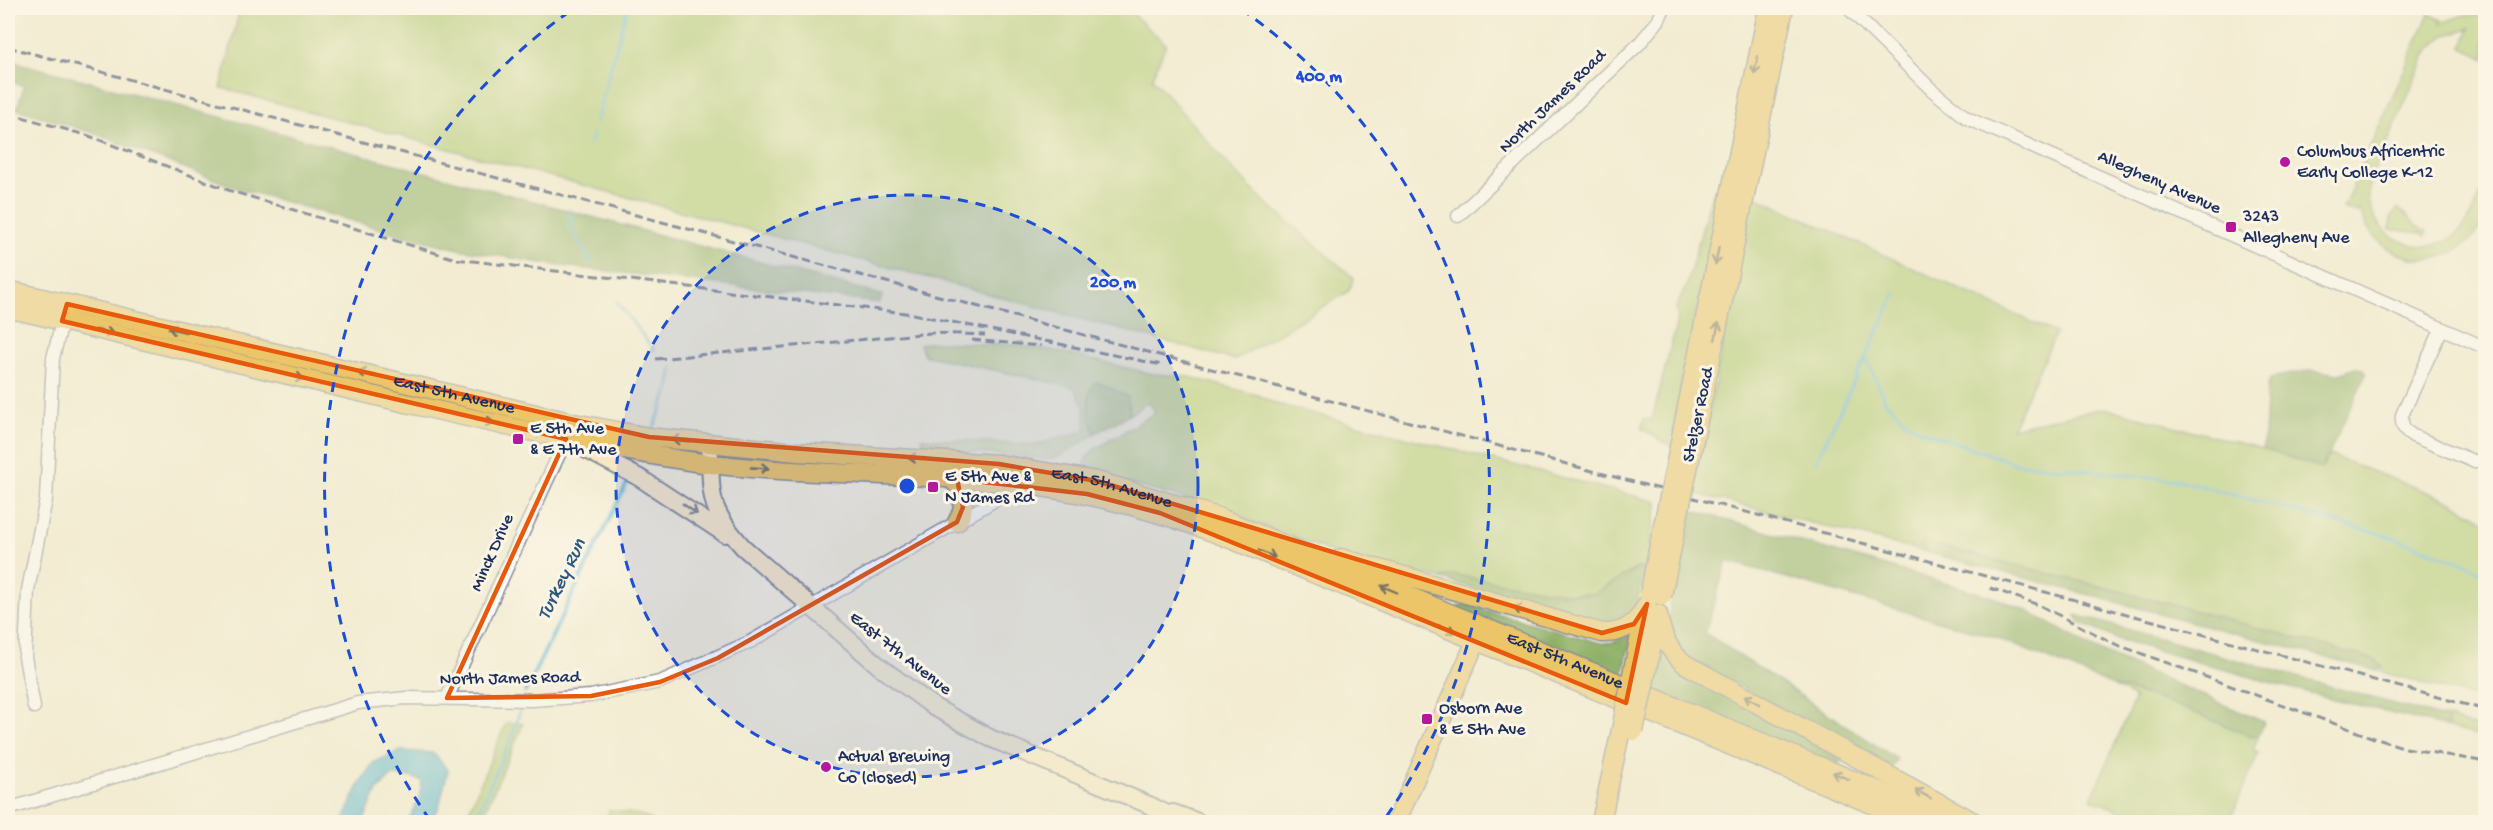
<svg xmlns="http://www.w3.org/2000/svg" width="2493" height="830" viewBox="0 0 2493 830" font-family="'Gochi Hand',sans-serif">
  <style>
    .green { fill: #abc76e; stroke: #637b66; stroke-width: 1.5 }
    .forest { fill: #88ac61; stroke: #526e60; stroke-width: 1.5 }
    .water { fill: #55b5d3; stroke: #387298; stroke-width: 1.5 }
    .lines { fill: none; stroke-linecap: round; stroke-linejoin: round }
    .stream { stroke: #55b5d3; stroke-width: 3 }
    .street-casing { stroke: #878e98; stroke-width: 15 }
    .secondary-casing { stroke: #878e98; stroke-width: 20 }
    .primary-casing { stroke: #878e98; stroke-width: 21 }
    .street { stroke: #fff; stroke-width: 12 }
    .secondary { stroke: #f7e8c3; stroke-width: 16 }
    .primary { stroke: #ecc569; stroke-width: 18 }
    .rail { stroke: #1b2f5e; stroke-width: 3; stroke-dasharray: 9 4.5; stroke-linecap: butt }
    .primary-bridge-casing { stroke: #878e98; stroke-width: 21; stroke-linecap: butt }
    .primary-bridge { stroke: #ecc569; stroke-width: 18 }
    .oneway { stroke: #797263 }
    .oneway2 { stroke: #898c90 }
    .marked { fill: none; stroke: #e8590c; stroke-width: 4.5; stroke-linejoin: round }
    .ring { fill: none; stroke: #1d4ed8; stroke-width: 3; stroke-dasharray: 10 8 }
    .poi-dot { fill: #b5179e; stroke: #fcf5e5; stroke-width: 2 }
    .labels { text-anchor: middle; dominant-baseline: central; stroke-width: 6; stroke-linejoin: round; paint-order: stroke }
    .street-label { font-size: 18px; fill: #1b2f5e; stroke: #fcf5e5 }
    .poi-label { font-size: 18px; fill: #1b2f5e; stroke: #fcf5e5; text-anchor: start }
    .water-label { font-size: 20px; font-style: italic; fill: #2c5781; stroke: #fcf5e5 }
    .centre { fill: #1d4ed8; stroke: #fcf5e5; stroke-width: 3 }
    .ring-label { font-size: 18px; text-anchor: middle; font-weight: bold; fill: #1d4ed8; stroke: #fcf5e5; stroke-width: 6; stroke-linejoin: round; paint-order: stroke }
  </style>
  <rect width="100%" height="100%" fill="#fcf5e5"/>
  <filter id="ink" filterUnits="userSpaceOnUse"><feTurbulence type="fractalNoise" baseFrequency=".0167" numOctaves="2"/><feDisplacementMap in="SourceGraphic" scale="12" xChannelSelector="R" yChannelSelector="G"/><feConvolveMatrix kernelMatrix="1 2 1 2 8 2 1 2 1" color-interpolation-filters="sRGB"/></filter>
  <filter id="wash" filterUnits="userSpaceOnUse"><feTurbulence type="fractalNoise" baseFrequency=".008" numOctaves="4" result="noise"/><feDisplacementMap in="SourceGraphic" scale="24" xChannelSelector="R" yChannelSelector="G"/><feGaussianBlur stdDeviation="1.35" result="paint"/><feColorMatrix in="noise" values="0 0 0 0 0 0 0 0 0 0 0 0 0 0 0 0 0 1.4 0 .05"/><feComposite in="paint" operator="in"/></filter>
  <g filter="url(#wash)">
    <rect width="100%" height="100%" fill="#f3ecd3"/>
    <!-- green -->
    <path class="green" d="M240,8h886l40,36 -14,34 78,89 36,36 88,75 -5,13 -114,69 -1014,-272z
      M2429,14l13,6 -1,3 23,-8 21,1v43l-23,-11 8,-20 -26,8 -17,16c-13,30 -27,61 -40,92 -7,14 -17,31 -18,47 -2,46 53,71 88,43 15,-13 21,-34 28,-52 1,10 3,24 0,33 -3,12 -12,23 -21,30 -40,31 -90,8 -105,-35l-2,3 -14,-5z
      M1718,184l4,1 -52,261 -29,-18 3,-9 8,1 26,-103 -2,-9 11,-24 24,-88z
      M1752,195l304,138 -44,95 92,-20 159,41 59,19 7,-13 119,45 33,18 5,4 -1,178 -111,-30 8,-3 -201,-60 -257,-65 -5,4 7,6 -233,-59z
      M2398,208l24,22 5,1 -1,5 -5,-3 -32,-4 2,-11z
      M936,342l78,3 36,5 102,24 33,2 72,19 19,9 382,98 -13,67 -8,-1 -43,26h-24l-128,-15 -100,-23 -127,-49 -123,-33 -7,-9 2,-8 7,-7 61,-37 -6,-12 -20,14 1,-10 -38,22 4,6 -36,23 -12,3 -113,-10 -8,-3 -5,-8 114,7 50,-14 -2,-26 -10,-18 -150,-32 -4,-11z
      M2111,685l60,18 80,33 8,-1 -6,15 6,2 -30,70h-81l-57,-23 44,-101z
      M2448,719l37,10v9l-39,-11z
      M506,723l17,1 -43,98h-16z
      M609,810l31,5 15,7h-50z"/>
    <!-- forest -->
    <path class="forest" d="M8,60l874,235 -2,8 -326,-38 -95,-16 -54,-13 -168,-48 -147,-56 -73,-23 7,-23 -16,-5z
      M2355,368l8,1 3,5 -44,94 -59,-19 4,-64 4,-7 40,-8 28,4z
      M1096,382l10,3 22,12 1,18 -33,18c-8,-13 -12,-41 0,-51z
      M1691,510l302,87 29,11 69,39 173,75 -5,13 -8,1 -80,-33 -60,-18 -116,-48 -268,-76 -22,72 192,126 -7,11 -199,-110c-8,-7 -16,-15 -20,-25 -9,-22 14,-99 20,-125z
      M1924,542l257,65 195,53 7,7 -9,3 -448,-118 -7,-7z
      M1638,568l7,1c-7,30 -7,56 -43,57l-161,-47 4,-3 10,-1 115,19h24z
      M1465,604l136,39 12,-1 16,-6 2,2 -8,39 -163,-65 -1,-6z
      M2076,615l372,104 -2,8 -167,-42 -162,-46 -37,-16z
      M1664,654l176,103 1,5 -5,4 -184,-75 8,-36z"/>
    <!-- water -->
    <path class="water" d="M401,751l32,2 15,17 -9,37 -8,15h-23l11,-23 3,-18 -12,-4 -19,-1 -14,15 -14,31h-21l19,-41 13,-19z"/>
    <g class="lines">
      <!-- stream -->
      <path class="stream" d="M596,122l31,-114
        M590,143l3,-10
        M571,211l-1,17 22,36
        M617,302l37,48
        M1866,358l19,43 24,23 17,8 88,31 165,17 216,58 76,28 15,9
        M654,427l16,-40 2,-18
        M1816,462l80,-169
        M525,692l103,-211
        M474,822l39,-88 7,-23"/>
    </g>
  </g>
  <g filter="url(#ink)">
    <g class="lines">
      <defs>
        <path id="street" d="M1848,8l84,82 35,28 519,230
          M1458,216l181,-172 19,-23 6,-13
          M2442,328l-40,87c-1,11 2,15 11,21l60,25h9l4,-3
          M447,698l119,-259 1,-7
          M34,707l-9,-50 3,-67 18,-91 7,-141 11,-44
          M8,809l350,-106 48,-5 126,2 59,-4 69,-14 90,-40 271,-157"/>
        <path id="secondary" d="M575,444l65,34 85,56
          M709,444c4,52 -4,61 34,103l136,119 55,41 56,31 159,67 34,17
          M1173,813l25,9"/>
        <g id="primary">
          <path id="s1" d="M8,290l566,133 75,14 147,15 203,12 98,17 121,36 736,305"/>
          <path d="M8,308c128,31 256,62 385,92 100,23 200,47 302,62 103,14 210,10 314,21 77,8 152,28 224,57l682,282"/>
          <path d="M1683,427l85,-419"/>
          <path d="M1696,430l88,-422"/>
          <path d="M949,478c16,8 18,29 8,44"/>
          <path d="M1341,558l261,75c23,1 36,-10 45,-29"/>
          <path d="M1658,614c3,20 10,37 27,50l289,158"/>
          <path d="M1631,679l14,-68"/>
          <path d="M1644,685l13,-66"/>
          <path d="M1396,822l84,-190"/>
          <path d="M1601,822l21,-97"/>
        </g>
      </defs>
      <!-- street casing -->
      <use href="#street" class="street-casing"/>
      <!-- secondary casing -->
      <use href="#secondary" class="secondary-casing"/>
      <!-- primary casing -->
      <use href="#primary" class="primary-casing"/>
      <!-- street -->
      <use href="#street" class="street"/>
      <!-- secondary -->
      <use href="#secondary" class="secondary"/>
      <!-- primary -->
      <use href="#primary" class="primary"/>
      <!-- rail -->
      <path class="rail" d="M8,47l2478,663
        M8,113l81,23 142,55 225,68 457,55 249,51
        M972,340l69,6
        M656,359l275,-26 54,2
        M1990,588l49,17 76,39 259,94 32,10 80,14"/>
      <defs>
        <path id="primary-bridge" d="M1649,595l34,-168
          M1662,596l34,-166
          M1622,725l9,-46
          M1634,731l10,-46"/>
      </defs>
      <!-- primary-bridge casing -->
      <use href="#primary-bridge" class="primary-bridge-casing"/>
      <!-- primary-bridge -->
      <use href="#primary-bridge" class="primary-bridge"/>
    </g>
    <!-- one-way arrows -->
    <defs><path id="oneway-shaft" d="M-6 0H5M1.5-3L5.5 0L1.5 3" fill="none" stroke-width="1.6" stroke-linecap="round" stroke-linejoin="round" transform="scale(1.5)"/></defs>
    <g class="oneway">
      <use href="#oneway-shaft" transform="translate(1756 65) rotate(102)"/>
      <use href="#oneway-shaft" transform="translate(1717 256) rotate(101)"/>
      <use href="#oneway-shaft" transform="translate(177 330) rotate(-167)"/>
      <use href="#oneway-shaft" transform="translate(1717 331) rotate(-78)"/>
      <use href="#oneway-shaft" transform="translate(105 332) rotate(14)"/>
      <use href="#oneway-shaft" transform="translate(367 374) rotate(-167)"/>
      <use href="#oneway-shaft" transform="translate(295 377) rotate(12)"/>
      <use href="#oneway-shaft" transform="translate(485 421) rotate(13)"/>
      <use href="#oneway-shaft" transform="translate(681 440) rotate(-174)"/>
      <use href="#oneway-shaft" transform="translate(917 458) rotate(-178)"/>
      <use href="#oneway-shaft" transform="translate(760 468) rotate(3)"/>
      <use href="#oneway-shaft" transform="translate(1267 554) rotate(23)"/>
      <use href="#oneway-shaft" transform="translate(1389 589) rotate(-157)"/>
      <use href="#oneway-shaft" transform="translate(1522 610) rotate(-164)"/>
      <use href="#oneway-shaft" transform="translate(1447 629) rotate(23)"/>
      <use href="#oneway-shaft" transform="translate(1752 700) rotate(-151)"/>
      <use href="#oneway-shaft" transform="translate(1841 776) rotate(-157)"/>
      <use href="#oneway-shaft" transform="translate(1923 794) rotate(-151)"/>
    </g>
    <use class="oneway2" href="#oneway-shaft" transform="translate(690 509) rotate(35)"/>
  </g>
  <!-- marked area -->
  <path d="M0 0H2493V830H0ZM67,304l582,133 350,27 98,17 505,152 32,-9 13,-20 -21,99 -466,-190 -73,-19 -130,-15 6,28 -6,15 -239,136 -58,24 -69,14 -144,2 119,-259 -504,-118z" fill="#f3ecd3" fill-opacity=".55" fill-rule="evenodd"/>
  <path class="marked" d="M67,304l582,133 350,27 98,17 505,152 32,-9 13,-20 -21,99 -466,-190 -73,-19 -130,-15 6,28 -6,15 -239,136 -58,24 -69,14 -144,2 119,-259 -504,-118z"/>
  <!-- distance rings -->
  <circle cx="907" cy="486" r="291" fill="#1d4ed8" fill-opacity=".12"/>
  <g class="ring">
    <circle cx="907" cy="486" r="291"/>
    <path d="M430 820A582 582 0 0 1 573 9M1241 9A582 582 0 0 1 1384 820"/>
  </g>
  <!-- markers -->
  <g class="poi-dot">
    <circle cx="2285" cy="162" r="6"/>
    <rect x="2225" y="221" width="12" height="12" rx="3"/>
    <rect x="512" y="433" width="12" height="12" rx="3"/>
    <rect x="927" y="481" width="12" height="12" rx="3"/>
    <rect x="1421" y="713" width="12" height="12" rx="3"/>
    <circle cx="826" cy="767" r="6"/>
  </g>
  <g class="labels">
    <!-- street labels -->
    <g class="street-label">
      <text transform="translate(1553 102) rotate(-44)">North James Road</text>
      <text transform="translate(2159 183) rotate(24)">Allegheny Avenue</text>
      <text stroke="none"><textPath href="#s1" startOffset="458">East 5th Avenue</textPath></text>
      <text transform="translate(1699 415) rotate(-78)">Stelzer Road</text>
      <text stroke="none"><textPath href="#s1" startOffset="1124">East 5th Avenue</textPath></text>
      <text transform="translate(493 553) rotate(-66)">Minck Drive</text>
      <text transform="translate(900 654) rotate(38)">East 7th Avenue</text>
      <text stroke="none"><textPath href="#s1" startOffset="1610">East 5th Avenue</textPath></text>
      <text transform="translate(510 679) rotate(-1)">North James Road</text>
    </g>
    <!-- poi labels -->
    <g class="poi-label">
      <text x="2297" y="152">Columbus Africentric<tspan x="2297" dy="21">Early College K-12</tspan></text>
      <text x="2243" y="217">3243<tspan x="2243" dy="21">Allegheny Ave</tspan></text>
      <text x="530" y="429">E 5th Ave<tspan x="530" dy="21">&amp; E 7th Ave</tspan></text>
      <text x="945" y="477">E 5th Ave &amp;<tspan x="945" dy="21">N James Rd</tspan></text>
      <text x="1439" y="709">Osborn Ave<tspan x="1439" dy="21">&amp; E 5th Ave</tspan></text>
      <text x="838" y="757">Actual Brewing<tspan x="838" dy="21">Co (closed)</tspan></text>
    </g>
    <!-- water labels -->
    <g class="water-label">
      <text transform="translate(563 580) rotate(-64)">Turkey Run</text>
    </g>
  </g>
  <circle cx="907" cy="486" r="9" class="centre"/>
  <g class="ring-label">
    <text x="1319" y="81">400 m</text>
    <text x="1113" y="287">200 m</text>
  </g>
  <!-- margin -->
  <rect width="2493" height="830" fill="none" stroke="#fcf5e5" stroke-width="30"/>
</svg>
